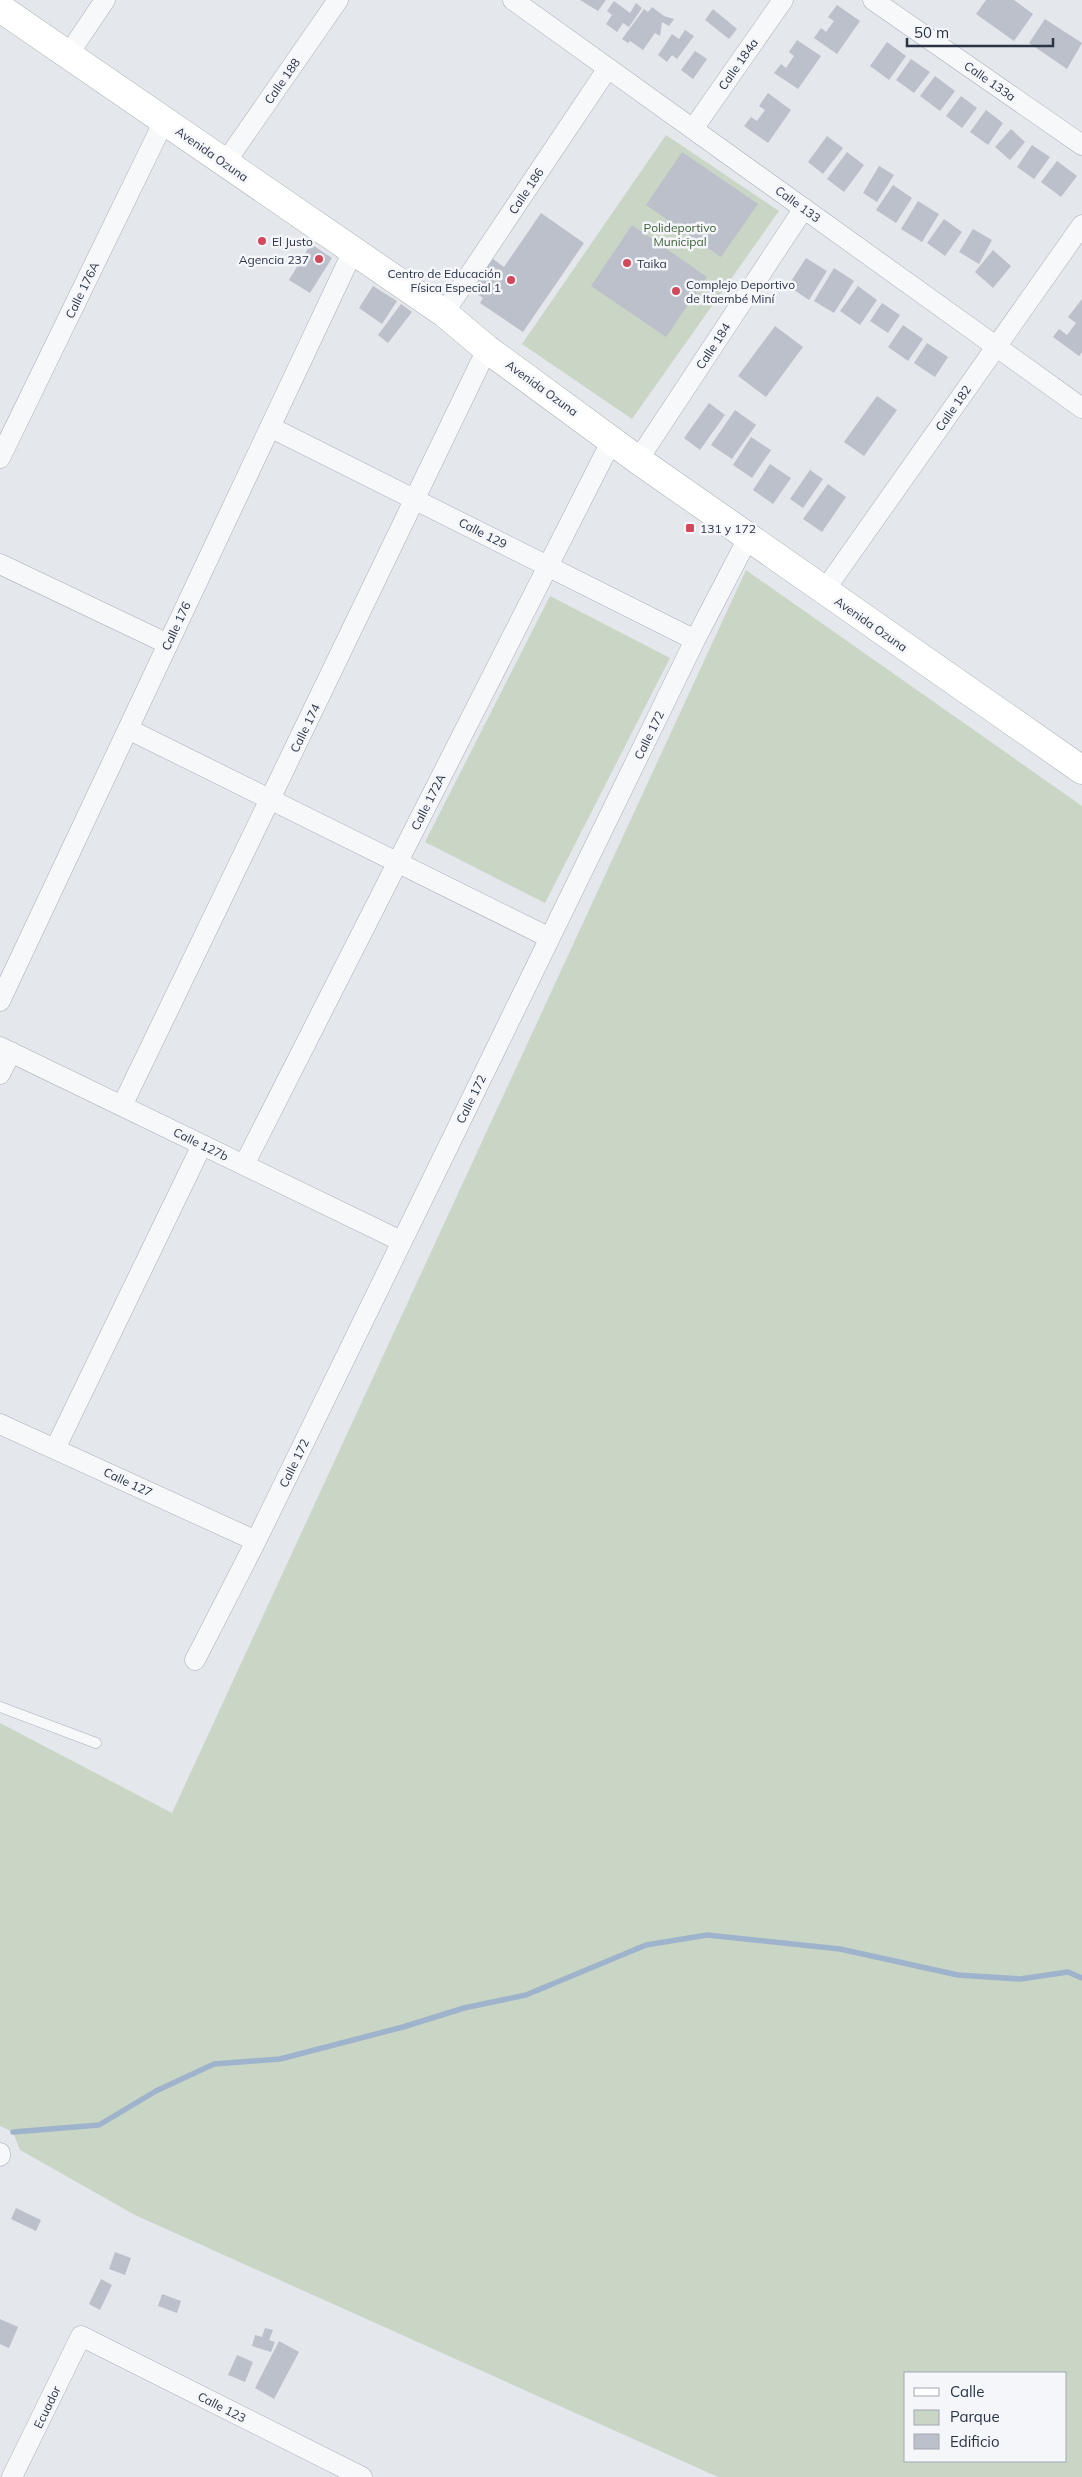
<svg xmlns="http://www.w3.org/2000/svg" width="1082" height="2477" viewBox="0 0 1082 2477" font-family="Mulish,sans-serif">
  <style>
    .green { fill: #c9d6c5; fill-rule: evenodd }
    .lines { fill: none; stroke-linecap: round; stroke-linejoin: round }
    .stream { stroke: #9fb4cc; stroke-width: 5.5 }
    .building { fill: #bbc0ca }
    .service-casing { stroke: #a9aeb7; stroke-width: 11 }
    .minor-casing { stroke: #a9aeb7; stroke-width: 21 }
    .secondary-casing { stroke: #a9aeb7; stroke-width: 29 }
    .service { stroke: #f7f8fa; stroke-width: 10 }
    .minor { stroke: #f7f8fa; stroke-width: 20 }
    .secondary { stroke: #fff; stroke-width: 28 }
    .poi-dot { fill: #d1495b; stroke: #f4f6f9; stroke-width: 2 }
    .labels { text-anchor: middle; dominant-baseline: central; stroke-width: 5; stroke-linejoin: round; paint-order: stroke }
    .street-label { font-size: 12px; fill: #2b3445; stroke: #f4f6f9 }
    .park-label { font-size: 12px; fill: #3f6138; stroke: #f4f6f9 }
    .poi-label { font-size: 12px; fill: #2b3445; stroke: #f4f6f9; text-anchor: start }
  </style>
  <rect width="100%" height="100%" fill="#e4e7ec"/>
  <!-- green -->
  <path class="green" d="M666,135l113,76 -147,208 -110,-75z
    M746,570l336,236v1671h-364l-583,-262 -115,-65 -7,-18 -13,-6v-403l172,90zM906,2373h160v88h-160z
    M550,596l120,62 -125,245 -120,-61z"/>
  <g class="lines">
    <!-- stream -->
    <path class="stream" d="M13,2132l86,-7 57,-34 58,-27 66,-5 123,-32 61,-19 62,-13 120,-50 61,-10 133,14 118,26 62,4 48,-7 14,6"/>
  </g>
  <!-- building -->
  <path class="building" d="M580,0h26l-8,11z
    M986,0h28l19,14 -19,27 -38,-27z
    M614,1l16,12 6,-10 6,5 -13,19 -6,-4 -6,9 -11,-8 6,-9 -5,-4z
    M837,5l23,16 -23,33 -23,-16 7,-10 5,4 8,-11 -6,-4z
    M652,7l12,9 10,3 -5,7 -7,-4 -2,14 -5,-3 -12,17 -13,-9 -2,2 -6,-4 22,-30 4,3z
    M713,9l24,20 -8,10 -24,-19z
    M1045,19l37,24 -15,26 -38,-26z
    M685,30l9,6 -17,23 -5,-4 -5,7 -9,-7 14,-21 7,5z
    M797,40l24,16 -23,33 -24,-16 7,-9 5,4 8,-12 -5,-4z
    M887,42l19,14 -17,24 -19,-14z
    M695,51l12,8 -14,20 -12,-9z
    M911,59l19,13 -16,21 -18,-13z
    M935,76l20,15 -15,20 -20,-15z
    M768,93l23,17 -23,33 -24,-17 7,-9 6,4 8,-11 -6,-4z
    M961,96l16,12 -15,20 -16,-12z
    M986,110l17,13 -15,22 -18,-13z
    M1011,129l14,13 -15,18 -15,-13z
    M827,136l16,12 -20,26 -15,-12z
    M1032,145l18,12 -16,22 -17,-12z
    M682,152l76,52 -37,53 -75,-52z
    M847,152l17,13 -20,27 -17,-13z
    M1057,161l20,15 -16,21 -20,-15z
    M879,166l15,9 -17,27 -14,-9z
    M893,185l19,13 -16,25 -20,-13z
    M918,201l21,13 -17,28 -21,-13z
    M541,213l43,30 -61,89 -43,-29 3,-5 -12,-8 22,-31 11,8z
    M944,219l18,13 -17,24 -18,-13z
    M632,225l75,52 -41,60 -75,-51z
    M973,229l19,11 -13,24 -20,-12z
    M311,244l21,14 -22,35 -21,-13z
    M993,250l18,16 -18,22 -18,-16z
    M806,258l21,13 -18,29 -21,-14z
    M834,268l20,13 -20,32 -20,-12z
    M373,286l24,15 -15,23 -23,-16z
    M858,286l19,14 -17,25 -20,-14z
    M1082,299v53l-3,4 -26,-19 6,-8 8,6 9,-12 -8,-6z
    M882,303l18,12 -12,18 -18,-12z
    M401,304l11,8 -24,31 -10,-8z
    M903,325l20,14 -15,22 -20,-14z
    M775,326l28,21 -37,50 -28,-21z
    M927,343l21,14 -13,20 -21,-14z
    M877,396l20,14 -33,46 -20,-14z
    M709,403l16,12 -25,35 -16,-12z
    M735,410l21,15 -24,34 -21,-14z
    M751,437l20,13 -19,28 -19,-13z
    M770,464l21,14 -18,26 -20,-14z
    M810,470l13,9 -20,29 -13,-9z
    M828,484l18,13 -24,35 -19,-13z
    M16,2208l25,12 -5,11 -25,-12z
    M115,2252l16,6 -6,17 -16,-6z
    M101,2279l11,6 -12,25 -11,-6z
    M162,2294l19,7 -4,12 -19,-7z
    M0,2319l18,8 -9,21 -9,-4z
    M265,2328l8,2 -4,10 6,2 -4,10 -19,-6 3,-11 7,2z
    M279,2341l20,11 -25,47 -19,-11z
    M237,2355l16,7 -8,20 -17,-7z"/>
  <g class="lines">
    <defs>
      <path id="service" d="M0,1707l96,36"/>
      <path id="minor" d="M513,0l569,408
        M873,0l209,145
        M68,55l37,-55
        M693,129l90,-129
        M225,163l113,-163
        M444,313l164,-245
        M270,427l425,213
        M0,458l164,-337
        M638,460l166,-252
        M0,564l168,80
        M824,591l258,-366
        M128,729l422,209
        M0,1001l353,-750
        M0,1047l401,194
        M0,1074l11,-22
        M122,1106l365,-757
        M244,1165l368,-725
        M0,1424l256,117
        M55,1449l147,-304
        M195,1660l61,-119 439,-901 53,-102
        M0,2153v3
        M12,2477l69,-141 281,141"/>
      <path id="secondary" d="M0,8l444,305 43,36 151,111 444,310"/>
    </defs>
    <!-- service casing -->
    <use href="#service" class="service-casing"/>
    <!-- minor casing -->
    <use href="#minor" class="minor-casing"/>
    <!-- secondary casing -->
    <use href="#secondary" class="secondary-casing"/>
    <!-- service -->
    <use href="#service" class="service"/>
    <!-- minor -->
    <use href="#minor" class="minor"/>
    <!-- secondary -->
    <use href="#secondary" class="secondary"/>
  </g>
  <!-- markers -->
  <g class="poi-dot">
    <circle cx="262" cy="241" r="5"/>
    <circle cx="319" cy="259" r="5"/>
    <circle cx="627" cy="263" r="5"/>
    <circle cx="511" cy="280" r="5"/>
    <circle cx="676" cy="291" r="5"/>
    <rect x="685" y="523" width="10" height="10" rx="2.5"/>
  </g>
  <g class="labels">
    <!-- street labels -->
    <g class="street-label">
      <text transform="translate(738 64) rotate(-55)">Calle 184a</text>
      <text transform="translate(282 81) rotate(-55)">Calle 188</text>
      <text transform="translate(990 81) rotate(35)">Calle 133a</text>
      <text transform="translate(212 154) rotate(35)">Avenida Ozuna</text>
      <text transform="translate(526 191) rotate(-56)">Calle 186</text>
      <text transform="translate(798 204) rotate(36)">Calle 133</text>
      <text transform="translate(82 290) rotate(-64)">Calle 176A</text>
      <text transform="translate(713 346) rotate(-57)">Calle 184</text>
      <text transform="translate(542 388) rotate(36)">Avenida Ozuna</text>
      <text transform="translate(953 408) rotate(-55)">Calle 182</text>
      <text transform="translate(483 533) rotate(27)">Calle 129</text>
      <text transform="translate(871 624) rotate(35)">Avenida Ozuna</text>
      <text transform="translate(176 626) rotate(-65)">Calle 176</text>
      <text transform="translate(305 728) rotate(-64)">Calle 174</text>
      <text transform="translate(649 735) rotate(-64)">Calle 172</text>
      <text transform="translate(428 802) rotate(-63)">Calle 172A</text>
      <text transform="translate(471 1099) rotate(-64)">Calle 172</text>
      <text transform="translate(201 1144) rotate(26)">Calle 127b</text>
      <text transform="translate(294 1463) rotate(-64)">Calle 172</text>
      <text transform="translate(128 1482) rotate(25)">Calle 127</text>
      <text transform="translate(47 2407) rotate(-64)">Ecuador</text>
      <text transform="translate(222 2407) rotate(27)">Calle 123</text>
    </g>
    <!-- park labels -->
    <g class="park-label">
      <text x="680" y="227">Polideportivo<tspan x="680" dy="14">Municipal</tspan></text>
    </g>
    <!-- poi labels -->
    <g class="poi-label">
      <text x="272" y="241">El Justo</text>
      <text x="309" y="259" text-anchor="end">Agencia 237</text>
      <text x="637" y="263">Taika</text>
      <text x="501" y="273" text-anchor="end">Centro de Educación<tspan x="501" dy="14">Física Especial 1</tspan></text>
      <text x="686" y="284">Complejo Deportivo<tspan x="686" dy="14">de Itaembé Miní</tspan></text>
      <text x="700" y="528">131 y 172</text>
    </g>
  </g>
  <!-- legend -->
  <rect x="904" y="2372" width="162" height="90" fill="#f4f6f9" stroke="#a4a8b1"/>
  <rect x="914" y="2388" width="25" height="8" fill="#ffffff" stroke="#a4a8b1"/>
  <text x="950" y="2397" font-size="15" fill="#2b3445">Calle</text>
  <rect x="914" y="2410" width="25" height="15" fill="#c9d6c5" stroke="#a4a8b1"/>
  <text x="950" y="2422" font-size="15" fill="#2b3445">Parque</text>
  <rect x="914" y="2434" width="25" height="15" fill="#bbc0ca" stroke="#a4a8b1"/>
  <text x="950" y="2447" font-size="15" fill="#2b3445">Edificio</text>
  <!-- scale -->
  <path d="M907 38v8h146v-8" fill="none" stroke="#2b3445" stroke-width="2.5"/>
  <text x="914" y="38" font-size="15" fill="#2b3445" stroke="#f4f6f9" stroke-width="4" paint-order="stroke">50 m</text>
</svg>
